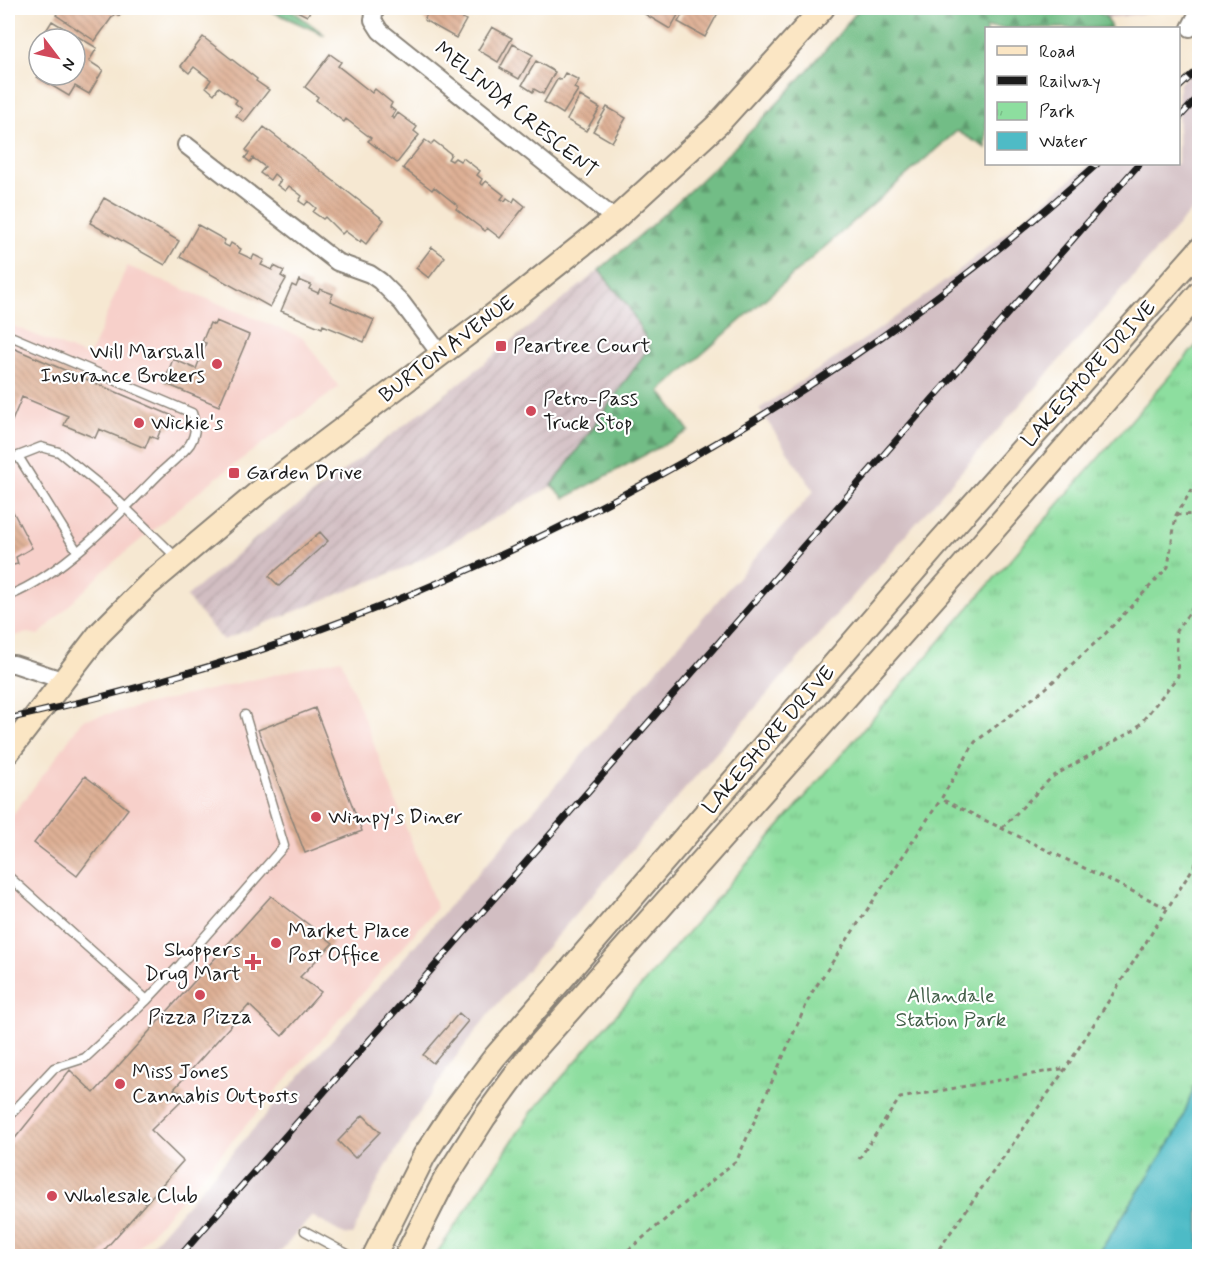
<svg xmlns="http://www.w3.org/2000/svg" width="1207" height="1264" viewBox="0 0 1207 1264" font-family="Mynerve,sans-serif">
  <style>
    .built { fill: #f7d0ca }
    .industrial { fill: url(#industrial-furrows) }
    .railway { fill: #d2bec2 }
    .forest { fill: url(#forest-firs); stroke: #476c51; stroke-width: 1.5 }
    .park { fill: url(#park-tufts); stroke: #547d5e; stroke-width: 1.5 }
    .water { fill: #4ebbc6; stroke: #356c71; stroke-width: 1.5 }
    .building { fill: url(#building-back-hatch) }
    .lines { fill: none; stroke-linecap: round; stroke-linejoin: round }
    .lane-casing { stroke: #898277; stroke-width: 11 }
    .street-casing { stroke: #898277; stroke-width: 20 }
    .secondary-casing { stroke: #898277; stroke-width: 26 }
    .path { stroke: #898277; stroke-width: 3; stroke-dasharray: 4.5 4.5; stroke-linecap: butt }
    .lane { stroke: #fff; stroke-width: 8 }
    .street { stroke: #fff; stroke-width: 16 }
    .secondary { stroke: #fbe6c4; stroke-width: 22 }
    .rail-casing { stroke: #1c1c1c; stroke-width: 7 }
    .rail { stroke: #fff; stroke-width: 4.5; stroke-dasharray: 14; stroke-linecap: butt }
    .poi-dot { fill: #d1495b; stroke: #fff; stroke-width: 2 }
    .labels { text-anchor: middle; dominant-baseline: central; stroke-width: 4.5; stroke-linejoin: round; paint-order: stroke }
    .street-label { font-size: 21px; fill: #1c1c1c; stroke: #fff }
    .poi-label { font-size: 21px; fill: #1c1c1c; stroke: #fff; text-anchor: start }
    .park-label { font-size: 21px; fill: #44604a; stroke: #fff }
  </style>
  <defs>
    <pattern id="industrial-furrows" width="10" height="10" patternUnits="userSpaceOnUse" patternTransform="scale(1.5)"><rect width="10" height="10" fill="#d2bec2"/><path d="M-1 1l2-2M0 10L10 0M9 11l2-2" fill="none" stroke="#b4a3a6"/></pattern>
    <pattern id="forest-firs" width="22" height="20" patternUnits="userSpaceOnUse" patternTransform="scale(1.5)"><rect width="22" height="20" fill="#72bd86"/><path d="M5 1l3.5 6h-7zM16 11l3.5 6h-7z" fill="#5d996d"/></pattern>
    <pattern id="park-tufts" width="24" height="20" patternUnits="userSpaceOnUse" patternTransform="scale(1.5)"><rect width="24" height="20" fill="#8dde9f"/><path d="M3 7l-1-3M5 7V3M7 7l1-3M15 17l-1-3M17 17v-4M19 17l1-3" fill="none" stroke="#79be88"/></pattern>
    <pattern id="building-back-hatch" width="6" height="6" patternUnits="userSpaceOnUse" patternTransform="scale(1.5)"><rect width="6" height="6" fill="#deb095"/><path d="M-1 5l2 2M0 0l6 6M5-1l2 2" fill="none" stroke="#be9780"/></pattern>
  </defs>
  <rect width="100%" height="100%" fill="#fff"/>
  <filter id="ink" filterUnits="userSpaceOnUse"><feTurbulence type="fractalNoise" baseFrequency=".0167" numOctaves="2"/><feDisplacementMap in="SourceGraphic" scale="12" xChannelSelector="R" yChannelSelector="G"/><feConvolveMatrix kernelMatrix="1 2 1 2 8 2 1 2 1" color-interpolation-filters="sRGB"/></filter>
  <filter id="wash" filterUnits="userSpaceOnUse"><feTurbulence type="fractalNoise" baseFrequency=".008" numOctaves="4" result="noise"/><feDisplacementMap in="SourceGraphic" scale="24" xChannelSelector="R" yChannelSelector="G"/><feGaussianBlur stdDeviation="1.35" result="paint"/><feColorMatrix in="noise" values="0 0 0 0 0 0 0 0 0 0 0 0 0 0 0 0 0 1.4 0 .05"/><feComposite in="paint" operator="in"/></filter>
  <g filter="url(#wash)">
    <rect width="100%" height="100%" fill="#f6e8d2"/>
    <!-- built -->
    <path class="built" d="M127,266l176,72 36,49 -127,94 -102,84 -71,70 -11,-2 -20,4v-313l81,33z
      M341,659l96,249 -306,348h-123v-435l48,-63 26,-38z"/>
    <!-- industrial -->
    <path class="industrial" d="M1092,8h68l-2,4 -51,6z
      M599,270l29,36 22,40 -98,140 -143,80 -186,74 -37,-43 82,-69 192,-145z"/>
    <!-- railway -->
    <path class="railway" d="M1199,63v139l-232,263 -479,550 -39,51 -41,64 -28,47 -28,58 -9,-1 -31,-18 -36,40h-134l672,-765 -55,-82 116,-77 77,-56 138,-112h88l1,-80z"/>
    <!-- forest -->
    <path class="forest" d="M264,8h25l36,27z
      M860,8h232l15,10 4,10h-125v120l-29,-17 -297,260 29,40 -124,67 -13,-12 98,-140 -22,-40 -29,-36c95,-79 184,-165 261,-262z"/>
    <!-- park -->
    <path class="park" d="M1199,342v732l-21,56 -81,126h-662l96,-143z"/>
    <!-- water -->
    <path class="water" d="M1199,1074v182h-102l81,-126z"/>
    <g id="blocks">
      <!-- building -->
      <path class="building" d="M61,8h64l-6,8 -4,-3 -20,28 -39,-26z
        M291,8h21l-5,8z
        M422,8h25l19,12 -10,18 -32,-18 3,-6 -6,-4z
        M646,8h36l-12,21 -27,-16z
        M686,8h28l5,3 -14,26 -27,-15z
        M52,21l45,27 -8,13 14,9 -14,24 -14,-8 -6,10 -32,-19 1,-2h37v-36h-34z
        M492,27l20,11 -14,24 -20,-12z
        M203,37l54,42 -1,2 13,9 -25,32 -8,-6 6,-7 -7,-6 2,-3 -18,-13 -5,7 -8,-7 5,-7 -17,-13 -5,6 -8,-7z
        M513,44l20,11 -14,24 -19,-11z
        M330,54l11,8 -3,4 34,27 3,-4 17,14 -2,4 5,4 -4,6 3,2 4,-6 19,14 -3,4 5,4 -22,28 -29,-22 3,-3 -25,-19 -2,3 -28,-22 2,-3 -13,-10z
        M536,61l19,11 -12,22 -9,-5 -1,3 -11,-7z
        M565,73l14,7 -5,8 4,2 -15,24 -19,-12 14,-24 3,2z
        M580,96l20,12 -14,23 -19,-11z
        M607,107l19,11 -14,24 -19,-11z
        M264,127l120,93 -18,24 -5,-4 -1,2 -15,-11 -3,3 -17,-17 -2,2 -10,-7 3,-4 -8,-7 -3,4 -6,-4 3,-5 -13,-10 -4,5 -8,-6 4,-5 -7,-6 -4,6 -10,-7 5,-6 -12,-9 -3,4 -5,-4 4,-5 -3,-3z
        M425,140l6,4 3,-3 17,13 -3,5 4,2 3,-3 5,3 3,-3 17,13 -3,4 5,4 -2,4 3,2 3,-4 18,14 -3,4 4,2 2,-3 6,4 2,-4 10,8 -25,32 -13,-10 -2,3 -29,-22 2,-3 -24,-19 -2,3 -29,-22z
        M104,198l75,43 -14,24 -75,-42z
        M198,225l27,15 -2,4 6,3 2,-4 10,6 -2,4 13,6 2,-4 10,5 -3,5 11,5 2,-4 10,5 -3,5 5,3 -16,28 -90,-50z
        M432,247l13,10 -16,21 -13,-10z
        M299,280l12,5 -2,4 9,4 2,-4 13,5 -3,7 44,19 -10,22 -41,-17 -1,3 -41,-17 11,-26 4,2z
        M216,321l33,14 -30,71 -55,-23 9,-24 23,10 10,-26 -4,-1 8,-19 4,2z
        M8,346l167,71 -6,12 -7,-3 -5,13 -7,-3 -5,12 -46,-19 -4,9 -31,-13 4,-9 -46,-19 -10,24 -4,-2z
        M8,502l24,46 -16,9 2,7 -10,2z
        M320,532l8,9 -49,45 -10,-10z
        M315,708l47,123 -57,22 -47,-123z
        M85,776l43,33 -51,67 -43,-33z
        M271,896l62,47 -33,34 21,15 -39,44 -33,-31 -75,84 12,7 -35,34 32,31 -84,95h-91v-109l62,-77 24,23z
        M459,1013l9,8 -35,42 -10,-8z
        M363,1115l17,17 -25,26 -17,-17z"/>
    </g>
  </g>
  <g filter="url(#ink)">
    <use href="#blocks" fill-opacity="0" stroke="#898277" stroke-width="1.5"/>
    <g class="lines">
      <defs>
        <path id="lane" d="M8,335l184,78c4,10 4,21 -2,31 -8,11 -23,22 -33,32 -39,40 -97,100 -149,120
          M18,456l59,95
          M8,460l33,-13 18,5 52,42 67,65
          M8,876l139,124
          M8,1117l46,-49 31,-10 62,-58 33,-35 104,-119 -39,-131
          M305,1231l46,25"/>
        <path id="street" d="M375,8l-2,12 7,11 235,188
          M1190,28l10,-19
          M186,145l151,117 33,12 10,7 22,22 39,52
          M8,664h6l48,16"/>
        <path id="secondary" d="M8,752l91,-118 49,-49 112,-94 249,-188 106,-84 102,-94 106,-117
          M374,1256l50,-100 29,-44 41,-54 441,-511 265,-298
          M406,1256l38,-75 40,-63 46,-63 429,-485 241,-278"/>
      </defs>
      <!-- lane casing -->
      <use href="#lane" class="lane-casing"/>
      <!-- street casing -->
      <use href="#street" class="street-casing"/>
      <!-- secondary casing -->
      <use href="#secondary" class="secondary-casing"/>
      <!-- path -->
      <path class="path" d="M1176,515l24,-1
        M1002,828l50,-51 84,-48 42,-53 -2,-45 24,-33
        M1167,908l-226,-109 34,-57 70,-53 61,-56 62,-66 8,-52 24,-38
        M859,1159l41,-61 166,-30
        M621,1256l116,-96 74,-166 130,-195
        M934,1256l132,-188 134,-211"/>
      <!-- lane -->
      <use href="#lane" class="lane"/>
      <!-- street -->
      <use href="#street" class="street"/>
      <!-- secondary -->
      <use href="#secondary" class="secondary"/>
      <defs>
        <path id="rail" d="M1178,88l22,-20
          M1178,119l22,-24
          M8,719c48,-11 97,-22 144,-36 341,-94 684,-280 945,-519
          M180,1256l959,-1092"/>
      </defs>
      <!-- rail casing -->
      <use href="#rail" class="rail-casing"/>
      <!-- rail -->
      <use href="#rail" class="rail"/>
    </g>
  </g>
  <!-- markers -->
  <g class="poi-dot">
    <rect x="495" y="340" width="12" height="12" rx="3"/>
    <circle cx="217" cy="364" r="6"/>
    <circle cx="531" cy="411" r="6"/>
    <circle cx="139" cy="423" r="6"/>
    <rect x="228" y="467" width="12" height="12" rx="3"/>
    <circle cx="316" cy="817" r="6"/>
    <circle cx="276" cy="943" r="6"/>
    <path d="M250 953h6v6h6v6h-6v6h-6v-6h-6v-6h6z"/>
    <circle cx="200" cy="995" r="6"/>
    <circle cx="120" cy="1084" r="6"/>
    <circle cx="52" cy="1196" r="6"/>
  </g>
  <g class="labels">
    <!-- street labels -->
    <g class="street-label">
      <text transform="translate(516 110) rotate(39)">MELINDA CRESCENT</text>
      <text transform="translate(447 349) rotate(-37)">BURTON AVENUE</text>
      <text transform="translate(1089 374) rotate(-48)">LAKESHORE DRIVE</text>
      <text transform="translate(769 740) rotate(-49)">LAKESHORE DRIVE</text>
    </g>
    <!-- poi labels -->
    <g class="poi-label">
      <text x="513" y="346">Peartree Court</text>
      <text x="205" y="352" text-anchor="end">Will Marshall<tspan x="205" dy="24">Insurance Brokers</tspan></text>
      <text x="543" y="399">Petro-Pass<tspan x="543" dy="24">Truck Stop</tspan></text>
      <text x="151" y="423">Wickie's</text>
      <text x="246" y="473">Garden Drive</text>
      <text x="328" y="817">Wimpy's Diner</text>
      <text x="288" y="931">Market Place<tspan x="288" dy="24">Post Office</tspan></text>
      <text x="241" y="950" text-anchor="end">Shoppers<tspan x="241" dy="24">Drug Mart</tspan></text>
      <text x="200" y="1017" text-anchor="middle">Pizza Pizza</text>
      <text x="132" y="1072">Miss Jones<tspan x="132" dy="24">Cannabis Outposts</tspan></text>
      <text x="64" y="1196">Wholesale Club</text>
    </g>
    <!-- park labels -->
    <g class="park-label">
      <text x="951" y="996">Allandale<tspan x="951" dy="24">Station Park</tspan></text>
    </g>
  </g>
  <!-- margin -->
  <rect width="1207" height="1264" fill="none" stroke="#fff" stroke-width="30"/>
  <!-- legend -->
  <rect x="985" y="27" width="195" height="138" fill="#ffffff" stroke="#a4a4a4" stroke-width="1.5"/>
  <rect x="997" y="46" width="30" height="9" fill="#fbe6c4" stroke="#a4a4a4" stroke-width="1.5"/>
  <text x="1039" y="57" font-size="18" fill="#1c1c1c">Road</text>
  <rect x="997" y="76" width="30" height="9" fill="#1c1c1c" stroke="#a4a4a4" stroke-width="1.5"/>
  <text x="1039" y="87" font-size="18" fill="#1c1c1c">Railway</text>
  <rect x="997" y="102" width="30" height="18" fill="url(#park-tufts)" stroke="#a4a4a4" stroke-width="1.5"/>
  <text x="1039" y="117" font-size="18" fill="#1c1c1c">Park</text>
  <rect x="997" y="132" width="30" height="18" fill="#4ebbc6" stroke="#a4a4a4" stroke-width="1.5"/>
  <text x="1039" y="147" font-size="18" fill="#1c1c1c">Water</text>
  <!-- north arrow -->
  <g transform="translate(57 57) rotate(122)"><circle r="28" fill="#ffffff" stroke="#a4a4a4" stroke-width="1.5"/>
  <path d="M0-4.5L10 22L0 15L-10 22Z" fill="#d1495b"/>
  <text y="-9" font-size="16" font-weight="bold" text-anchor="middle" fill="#1c1c1c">N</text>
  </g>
</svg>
